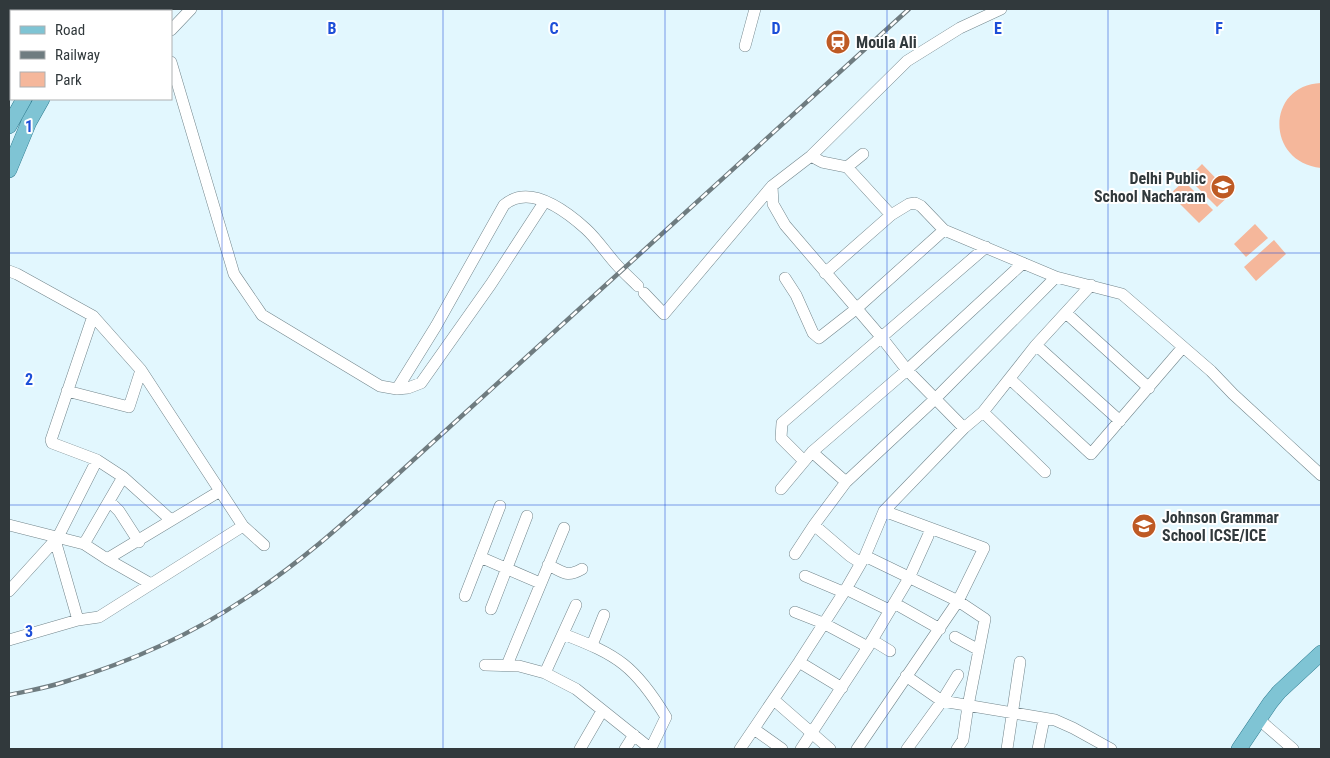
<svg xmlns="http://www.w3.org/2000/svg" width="1330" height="758" viewBox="0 0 1330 758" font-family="'Roboto Condensed',sans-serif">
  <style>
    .green { fill: #f5b79b }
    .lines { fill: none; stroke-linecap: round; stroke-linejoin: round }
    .minor-casing { stroke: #73868c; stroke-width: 12 }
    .major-casing { stroke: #2c798d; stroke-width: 16 }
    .minor { stroke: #fff; stroke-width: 11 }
    .major { stroke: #7fc4d4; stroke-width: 15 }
    .rail-casing { stroke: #6f7c80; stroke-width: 4.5 }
    .rail { stroke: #fff; stroke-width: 2.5; stroke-dasharray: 8; stroke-linecap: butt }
    .grid { fill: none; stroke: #1d4ed8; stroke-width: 1; stroke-opacity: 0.55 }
    .labels { text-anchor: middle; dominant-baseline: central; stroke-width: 4; stroke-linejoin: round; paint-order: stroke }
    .poi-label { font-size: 16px; font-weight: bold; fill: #31393c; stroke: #fff; text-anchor: start }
    .grid-label { font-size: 16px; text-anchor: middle; font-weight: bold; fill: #1d4ed8; stroke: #fff; stroke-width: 4; stroke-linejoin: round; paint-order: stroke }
  </style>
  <rect width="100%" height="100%" fill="#e2f7fe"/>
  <!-- green -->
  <path class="green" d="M1321,83v85c-56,-6 -55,-83 0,-85z
    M1202,164l29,30 -14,13 -29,-29z
    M1184,181l29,29 -14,13 -29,-29z
    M1255,224l13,14 -22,19 -12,-13z
    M1274,240l12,14 -30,27 -12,-14z"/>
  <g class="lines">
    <defs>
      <path id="minor" d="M133,11l3,-2
        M171,30l20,-21
        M745,46l10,-37
        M171,62l63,212 28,41 118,71 17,3 39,-63 68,-121c26,-22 62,6 82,24 11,10 20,24 30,35 7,8 15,15 22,22
        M811,156l11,6 25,5 44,48
        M847,167l16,-13
        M772,186l1,18 12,21 97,113 25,32 57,58
        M9,271l8,3 76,42 48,54 102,156 21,19
        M825,273l66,-58 18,-11 6,-1 6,3 23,24 112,47 66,17 89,77 22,23 88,81
        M785,278l11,17 17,38 6,5 37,-29 88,-79
        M644,293l20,21 108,-128 39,-30 96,-95 53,-33 41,-19
        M1066,313l83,75
        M93,316l-42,124 1,3 45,17 26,17 48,43
        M1036,345l84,76
        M1010,379l81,75 92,-107
        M397,389l11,-1 13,-5 70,-99 54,-83
        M67,391l62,16 12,-37
        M983,412l62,60
        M812,452l34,30
        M804,461l-23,-23 1,-15 204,-176
        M781,489l31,-37 95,-82 116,-107
        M109,501l10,10 20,31
        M9,525l75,19 23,15 44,25
        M814,525l36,31 11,7
        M55,540l23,80
        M84,544l39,-67
        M795,554l19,-29 32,-43 89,-83 121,-122
        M865,556l93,45 27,18 -17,87 -5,34 -6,9
        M480,557l60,26
        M107,559l113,-68
        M548,565c16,7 18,13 34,4
        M805,576l38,16
        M846,589l43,21
        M9,591l49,-54 39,-77
        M465,596l35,-90
        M894,603l46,26
        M491,609l36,-93
        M795,612l28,11 45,24
        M563,634c55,21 72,32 103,83l-15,31
        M955,637l24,13
        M9,640l69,-20 21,-3 144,-91
        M872,640l18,11
        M592,645l12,-30
        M799,662l43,26
        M485,665l34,1 26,7 31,16 75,60
        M507,665l57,-137
        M545,673l31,-68
        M906,676l36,25 113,19 18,8 38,21
        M774,700l56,49
        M1263,723l30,26
        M754,729l28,20
        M580,749l22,-38
        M625,749l9,-14
        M740,749l59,-87 47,-73 19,-33 19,-45 80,-83 19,-16 53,-67 55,-60
        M801,749l67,-102 41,-69 19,-42
        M857,749l101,-148 26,-53 -100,-37
        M907,749l35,-48 16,-26
        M1007,749l13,-87
        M1038,749l6,-30"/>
      <path id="major" d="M97,11l3,-2
        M116,11l2,-2
        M9,126l15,-27
        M9,170l20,-48 13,-23
        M1239,749l31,-46 9,-11 42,-39"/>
    </defs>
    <!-- minor casing -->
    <use href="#minor" class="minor-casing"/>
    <!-- major casing -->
    <use href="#major" class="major-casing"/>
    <!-- minor -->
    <use href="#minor" class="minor"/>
    <!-- major -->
    <use href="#major" class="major"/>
    <defs>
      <path id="rail" d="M9,695c18,-4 37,-7 55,-13 63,-19 127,-47 182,-84 51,-33 96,-73 141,-114l522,-475"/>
    </defs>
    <!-- rail casing -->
    <use href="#rail" class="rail-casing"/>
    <!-- rail -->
    <use href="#rail" class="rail"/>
  </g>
  <!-- grid -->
  <path class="grid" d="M222,9v740M443,9v740M665,9v740M887,9v740M1108,9v740M9,253h1312M9,505h1312"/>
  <!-- icons -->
  <defs>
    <symbol id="station-disc" viewBox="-11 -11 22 22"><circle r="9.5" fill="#be5a24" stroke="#fff"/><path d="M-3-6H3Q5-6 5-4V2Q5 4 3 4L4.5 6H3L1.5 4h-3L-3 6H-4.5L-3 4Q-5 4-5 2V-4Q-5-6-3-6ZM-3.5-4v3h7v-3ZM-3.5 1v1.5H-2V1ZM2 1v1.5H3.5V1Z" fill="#fff"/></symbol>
    <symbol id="school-disc" viewBox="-11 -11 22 22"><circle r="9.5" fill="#be5a24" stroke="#fff"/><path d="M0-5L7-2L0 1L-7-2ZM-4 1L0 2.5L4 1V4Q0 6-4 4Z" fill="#fff"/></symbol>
  </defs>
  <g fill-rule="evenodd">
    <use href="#station-disc" x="824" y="28" width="28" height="28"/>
    <use href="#school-disc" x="1209" y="173" width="28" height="28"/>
    <use href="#school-disc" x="1130" y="512" width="28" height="28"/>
  </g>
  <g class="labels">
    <!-- poi labels -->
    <g class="poi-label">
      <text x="856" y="42">Moula Ali</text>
      <text x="1206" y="178" text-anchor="end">Delhi Public<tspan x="1206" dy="18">School Nacharam</tspan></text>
      <text x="1162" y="517">Johnson Grammar<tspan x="1162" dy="18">School ICSE/ICE</tspan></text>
    </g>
  </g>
  <g class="grid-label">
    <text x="332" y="34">B</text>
    <text x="554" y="34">C</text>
    <text x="776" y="34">D</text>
    <text x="998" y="34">E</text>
    <text x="1219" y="34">F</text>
    <text x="29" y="132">1</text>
    <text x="29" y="385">2</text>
    <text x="29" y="637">3</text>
  </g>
  <!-- border -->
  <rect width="1330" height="758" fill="none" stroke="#31393c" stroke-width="20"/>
  <!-- legend -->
  <rect x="10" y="10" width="162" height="90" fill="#ffffff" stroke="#adb0b1"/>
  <rect x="20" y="26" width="25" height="8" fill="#7fc4d4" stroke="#adb0b1"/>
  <text x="55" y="35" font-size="15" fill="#31393c">Road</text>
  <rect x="20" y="51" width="25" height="8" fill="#6f7c80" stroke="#adb0b1"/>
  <text x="55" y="60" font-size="15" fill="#31393c">Railway</text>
  <rect x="20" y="72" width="25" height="15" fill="#f5b79b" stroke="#adb0b1"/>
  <text x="55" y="85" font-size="15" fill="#31393c">Park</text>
</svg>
